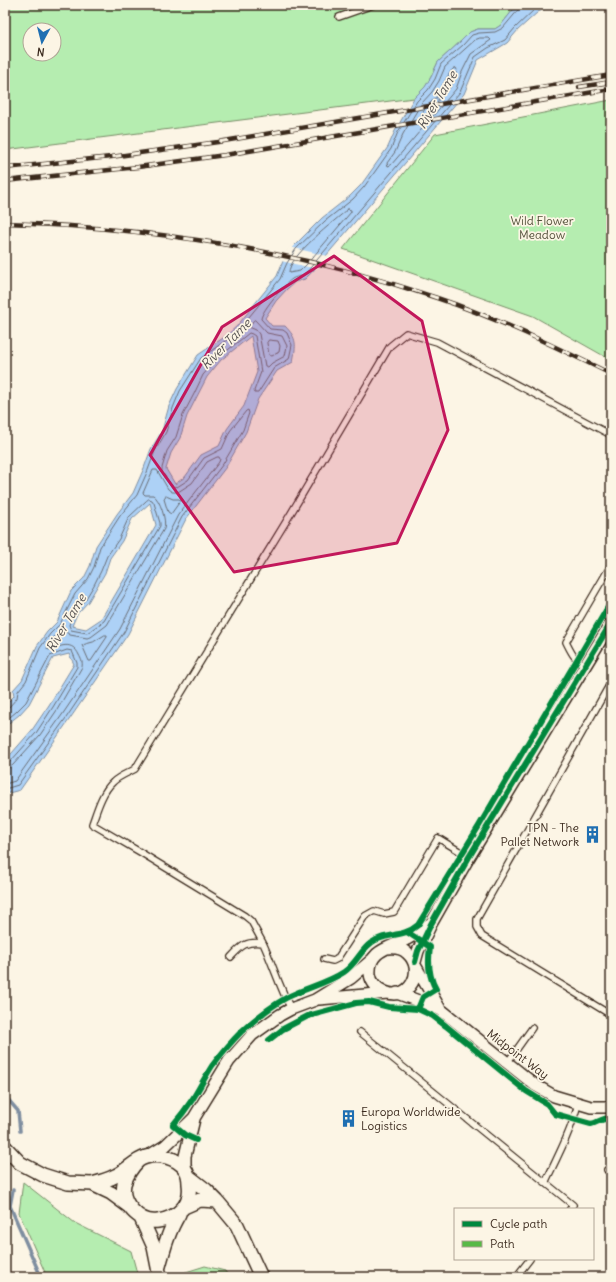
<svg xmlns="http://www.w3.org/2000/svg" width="616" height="1282" viewBox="0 0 616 1282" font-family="Delius,sans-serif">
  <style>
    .green { fill: #b5edb0; stroke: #788c67; fill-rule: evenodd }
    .water { fill: #add1f6; stroke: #7f8ea0; fill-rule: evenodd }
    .pier { fill: #fcf5e5 }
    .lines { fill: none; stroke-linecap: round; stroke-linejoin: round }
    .shore { stroke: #696d74; stroke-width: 1 }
    .stream { stroke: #7f8ea0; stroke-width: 3.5 }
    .service-casing { stroke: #3b2a1e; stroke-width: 8 }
    .minor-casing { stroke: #3b2a1e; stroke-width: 14 }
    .tertiary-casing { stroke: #3b2a1e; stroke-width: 16 }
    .service { stroke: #fcf5e5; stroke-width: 5.5 }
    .minor { stroke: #fcf5e5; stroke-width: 11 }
    .tertiary { stroke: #fcf5e5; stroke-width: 13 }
    .rail-casing { stroke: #3b2a1e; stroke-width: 4.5 }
    .rail { stroke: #fcf5e5; stroke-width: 3; stroke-dasharray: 9; stroke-linecap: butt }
    .quiet { stroke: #58b947; stroke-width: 5; stroke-dasharray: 10 5; stroke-linecap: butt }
    .cycleway-casing { stroke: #fcf5e5; stroke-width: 8 }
    .cycleway { stroke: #00873e; stroke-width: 6 }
    .marked { fill: #c2185b; fill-opacity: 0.2; stroke: #c2185b; stroke-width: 3; stroke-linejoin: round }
    .labels { text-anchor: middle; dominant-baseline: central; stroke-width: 3.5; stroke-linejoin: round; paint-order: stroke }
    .park-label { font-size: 12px; fill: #53513b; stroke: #fcf5e5 }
    .poi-label { font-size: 12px; fill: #3b2a1e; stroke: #fcf5e5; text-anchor: end }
    .street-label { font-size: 12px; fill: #3b2a1e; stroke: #fcf5e5 }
    .water-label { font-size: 13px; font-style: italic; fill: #585454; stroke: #fcf5e5 }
  </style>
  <rect width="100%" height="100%" fill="#fcf5e5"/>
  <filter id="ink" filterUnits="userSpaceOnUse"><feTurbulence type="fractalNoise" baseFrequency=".025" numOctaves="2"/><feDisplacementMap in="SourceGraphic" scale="8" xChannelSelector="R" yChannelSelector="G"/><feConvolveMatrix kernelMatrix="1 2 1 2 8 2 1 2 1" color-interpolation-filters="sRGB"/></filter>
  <g filter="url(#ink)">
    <!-- green -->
    <path class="green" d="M5,5h512l-16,20 -6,4h-17l-8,3 -10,10 -22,20 -7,15 -6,11 -11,10 -409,52zM30,30h24v24h-24z
      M611,100v260l-78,-44 -190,-67 92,-115z
      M23,1182l52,41 56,28 7,26h-91l-28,-64z
      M205,1266l20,5 4,6h-59z"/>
    <!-- water -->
    <path class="water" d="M517,5h35l-14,7 -20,18 -11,13 -29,17 -14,34 -150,176 -9,9 -10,3 -8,7 -11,12 -11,17 7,8h13c13,13 11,19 8,36l-16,9 -19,28 -12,33 -20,35 -40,52 -58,115 -59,86 -49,70 -15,4v-33l27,-31 17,-25 25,-41 -5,-10 -16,4 -24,46 -10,11 -14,11v-21l9,-9 -1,-6 9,-10 15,-34 10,-14 10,-10 14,-31 13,-13 6,-12 6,-20 21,-32 16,-21 11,-25 7,-19 11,-18 7,-25 8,-17 21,-34 28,-19 11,-10 40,-50 6,-15 10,-14 29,-29 28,-22 11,-11 27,-38 7,-16 19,-33 11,-11 6,-10 7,-15 22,-20 10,-10 8,-3h17l6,-4zM251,336l6,36 -13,34 -17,23 -8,17 -18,9 -16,22 -10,7 -9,-15 5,-16 9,-15 7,-22 20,-39 14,-17zM150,503l6,22 -55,94 -15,10 -14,-3 5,-12 11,-12 17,-29 5,-15 12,-17 10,-22z"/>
    <!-- pier -->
    <path class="pier" d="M290,247l38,9 -11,13 -36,-8z"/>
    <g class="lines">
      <!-- shore -->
      <path class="shore" d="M480,38h9l2,2 -20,14 -9,18 -6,17 -65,76 -3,1 -1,-3 8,-11 8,-18 18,-30 11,-12 7,-11 6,-14 30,-27z
        M454,68h2l1,2 -6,16 -11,12 -2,1v2l-13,15 -3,1v-3l4,-7 9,-9h2v-2c4,-7 12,-24 17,-28z
        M348,209l3,1v2l-44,52 -7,7 -11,2c-1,-17 46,-52 59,-64z
        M255,320l12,13 15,3 5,10 -2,10 -13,7 -4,4 -3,-1 -6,-32 -3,-4 -7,-3 4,-6z
        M269,340l9,1 2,5 -1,6 -7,4 -3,-1 -2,-12z
        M166,496l7,3h6l2,1 -10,14 -3,-2 -4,-13z
        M149,499l3,1 2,3 6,20v3l-56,95 -17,12 -16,-3 -2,-5 5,-13 11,-12 9,-15 7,-14 6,-15 12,-17 10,-22 17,-16z
        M105,635h2v2l-16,24h-2l-7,-16 11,-3z
        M5,708l4,-1 8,-9 1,-7 8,-10 14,-33 10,-14 10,-10 15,-30 13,-15 6,-12 6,-20 20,-31 17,-21 11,-25 7,-19 11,-19 7,-24 7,-17 21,-33 27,-19 12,-11 40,-49 7,-16 9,-14 29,-28 28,-22 11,-12 27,-38 7,-17 19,-31 11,-11 7,-11 6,-15 22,-19 9,-10 7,-2 16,-1 8,-4 16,-19v-4
        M5,721l11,-9 10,-10 24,-46 17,-6 5,1 5,12v4l-24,40 -17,26 -26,29 -5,1
        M5,768h4l4,-3 27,-30 17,-25 25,-43c1,-5 -1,-8 -3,-12 -7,-15 -18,-9 -30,-5l-2,-1c2,-8 9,-14 15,-20l8,6 17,3 4,-1 16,-12 57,-96c3,-8 -4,-30 -11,-34h-8l-2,-2 10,-23h4l11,19 4,3h6l14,-9 15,-21 10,-5h2l1,2 -1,3 -41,53 -58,114 -58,86 -47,66 -10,3
        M5,789l13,-4 48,-67 58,-86 58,-115 41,-53 20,-34 6,-17 -1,-3 -2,1 -16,20 -8,18 -18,9 -16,22 -11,7 -5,-1 -10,-14v-4l5,-17 9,-14 7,-22 11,-21 9,-19 15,-17 31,-25 3,1 3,2 6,36 -7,19 1,2h3l16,-25 15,-9 3,-14 -5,-12 -4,-3 -13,-1 -9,-10c1,-9 23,-34 31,-40 3,-2 6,-2 9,-3 4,-2 7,-6 10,-9l149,-175 15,-35 13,-9 17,-8 10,-12 20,-19 7,-4"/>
      <!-- stream -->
      <path class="stream" d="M5,1096l13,15 2,20
        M13,1190l-3,16 31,71"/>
      <defs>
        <path id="service" d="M339,17l34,-12
          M585,665c-11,-6 -13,-11 -19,-23l45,-77
          M611,682l-134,237v8l5,9 129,79
          M263,943l-12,-22 -6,-5 -105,-64 -48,-28c5,-14 10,-32 21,-42 6,-6 15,-9 22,-13l155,-254 100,-169 16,-13 31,9 174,93
          M231,957c11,-12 15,-16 32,-14 10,22 17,45 28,66
          M324,959l9,2 4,-2 28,-43 9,-5 10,3 10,-2 44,-74 31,19
          M360,1032l213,173 -3,4
          M507,1063l25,-35
          M607,1170l4,-1
          M546,1181c12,-25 25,-50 32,-77
          M516,1277l14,-18"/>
        <path id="minor" d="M387,948c8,-1 15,0 20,5 20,18 1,49 -22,39 -7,-3 -14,-9 -15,-18 -2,-24 20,-26 37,-35 8,-4 15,-10 23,-15
          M415,962l3,-11 13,-27 38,-67 142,-234
          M416,967l24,42
          M397,993l43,16 95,76 19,11 37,11h20
          M319,999l69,-6
          M147,1157l18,-11 29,-28 35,-57 23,-26 28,-20 11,-6 24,-9 36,-22 22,-19
          M185,1169v-13l9,-37"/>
        <path id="tertiary" d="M5,1147l15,16 23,12 25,8 24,1 19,9 19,14
          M188,1176l18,14 11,11 20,24 24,52
          M92,1184c8,-2 16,-4 23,-8 11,-5 20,-16 31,-19 13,-4 31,1 39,12 3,4 4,10 4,15 3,20 -11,34 -31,37 -18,3 -38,-18 -34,-37 3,-10 7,-16 14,-23
          M184,1207l16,-7 17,1
          M141,1218l13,29 6,30
          M159,1266c5,-18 10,-36 20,-52"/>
      </defs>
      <!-- service casing -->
      <use href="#service" class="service-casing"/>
      <!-- minor casing -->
      <use href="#minor" class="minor-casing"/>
      <!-- tertiary casing -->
      <use href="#tertiary" class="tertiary-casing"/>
      <!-- service -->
      <use href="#service" class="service"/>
      <!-- minor -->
      <use href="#minor" class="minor"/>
      <!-- tertiary -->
      <use href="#tertiary" class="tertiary"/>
      <defs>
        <path id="rail" d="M579,87l32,-5
          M5,168l106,-11 107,-15 393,-67
          M5,181l133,-14 87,-12 386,-66
          M5,223c146,4 293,28 432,75 60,20 117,48 174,76"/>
      </defs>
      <!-- rail casing -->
      <use href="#rail" class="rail-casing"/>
      <!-- rail -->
      <use href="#rail" class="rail"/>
      <!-- quiet -->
      <path class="quiet" d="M5,311l3,-13"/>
      <defs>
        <path id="cycleway" d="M407,932l23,15c-2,15 -2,29 6,42l-13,8 -5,12
          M415,962l3,-11 13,-27 38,-67 142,-234
          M269,1040l14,-11 25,-13 48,-13 13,-1 20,5 29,2 15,7 13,10 80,65 21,13 8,10 36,10c8,-2 11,-6 20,-6
          M196,1140l-11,-5 -12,-10c7,-8 13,-16 19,-25 7,-11 13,-23 20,-34 9,-12 19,-24 30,-35 13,-12 28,-24 44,-33 18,-10 40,-14 58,-26 12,-8 16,-21 27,-29 14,-11 31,-4 47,-18l61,-99 132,-224"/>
      </defs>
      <!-- cycleway casing -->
      <use href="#cycleway" class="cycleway-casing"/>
      <!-- cycleway -->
      <use href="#cycleway" class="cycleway"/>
    </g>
  </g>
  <!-- marked area -->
  <path class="marked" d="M334,256l88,65 26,109 -51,113 -163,29 -84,-117 72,-128z"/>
  <!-- icons -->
  <defs>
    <symbol id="building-bare" viewBox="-9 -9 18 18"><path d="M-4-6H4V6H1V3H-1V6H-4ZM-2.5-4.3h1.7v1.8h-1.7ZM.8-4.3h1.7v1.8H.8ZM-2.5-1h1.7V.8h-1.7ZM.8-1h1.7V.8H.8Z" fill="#1f6fb2" stroke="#fcf5e5" stroke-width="2.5" paint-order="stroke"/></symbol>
  </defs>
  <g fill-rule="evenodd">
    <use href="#building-bare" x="580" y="822" width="25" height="25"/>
    <use href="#building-bare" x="336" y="1106" width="25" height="25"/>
  </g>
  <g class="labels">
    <!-- park labels -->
    <g class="park-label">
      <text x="542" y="220">Wild Flower<tspan x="542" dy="14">Meadow</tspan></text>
    </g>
    <!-- poi labels -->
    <g class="poi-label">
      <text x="579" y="827">TPN - The<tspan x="579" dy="14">Pallet Network</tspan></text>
      <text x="361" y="1111" text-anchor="start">Europa Worldwide<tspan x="361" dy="14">Logistics</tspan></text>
    </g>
    <!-- street labels -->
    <g class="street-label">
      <text transform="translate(518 1054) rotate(37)">Midpoint Way</text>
    </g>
    <!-- water labels -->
    <g class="water-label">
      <text transform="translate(437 100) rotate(-59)">River Tame</text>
      <text transform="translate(226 344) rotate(-45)">River Tame</text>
      <text transform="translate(66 623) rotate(-59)">River Tame</text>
    </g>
  </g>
  <!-- margin -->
  <rect width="616" height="1282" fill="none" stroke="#fcf5e5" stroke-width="20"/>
  <rect x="10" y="10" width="596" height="1262" fill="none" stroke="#3b2a1e" stroke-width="1.5" filter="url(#ink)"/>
  <!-- legend -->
  <rect x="454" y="1208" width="140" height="52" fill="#fcf5e5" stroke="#afa495"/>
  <rect x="462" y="1221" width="20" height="6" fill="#00873e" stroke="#afa495"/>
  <text x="490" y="1228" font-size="12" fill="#3b2a1e">Cycle path</text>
  <rect x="462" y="1241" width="20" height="6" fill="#58b947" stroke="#afa495"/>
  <text x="490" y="1248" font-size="12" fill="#3b2a1e">Path</text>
  <!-- north arrow -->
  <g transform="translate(42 42) rotate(187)"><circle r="19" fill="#fcf5e5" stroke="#afa495"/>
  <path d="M0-3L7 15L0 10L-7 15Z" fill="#1f6fb2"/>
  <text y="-6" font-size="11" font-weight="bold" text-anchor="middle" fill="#3b2a1e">N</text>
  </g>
</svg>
